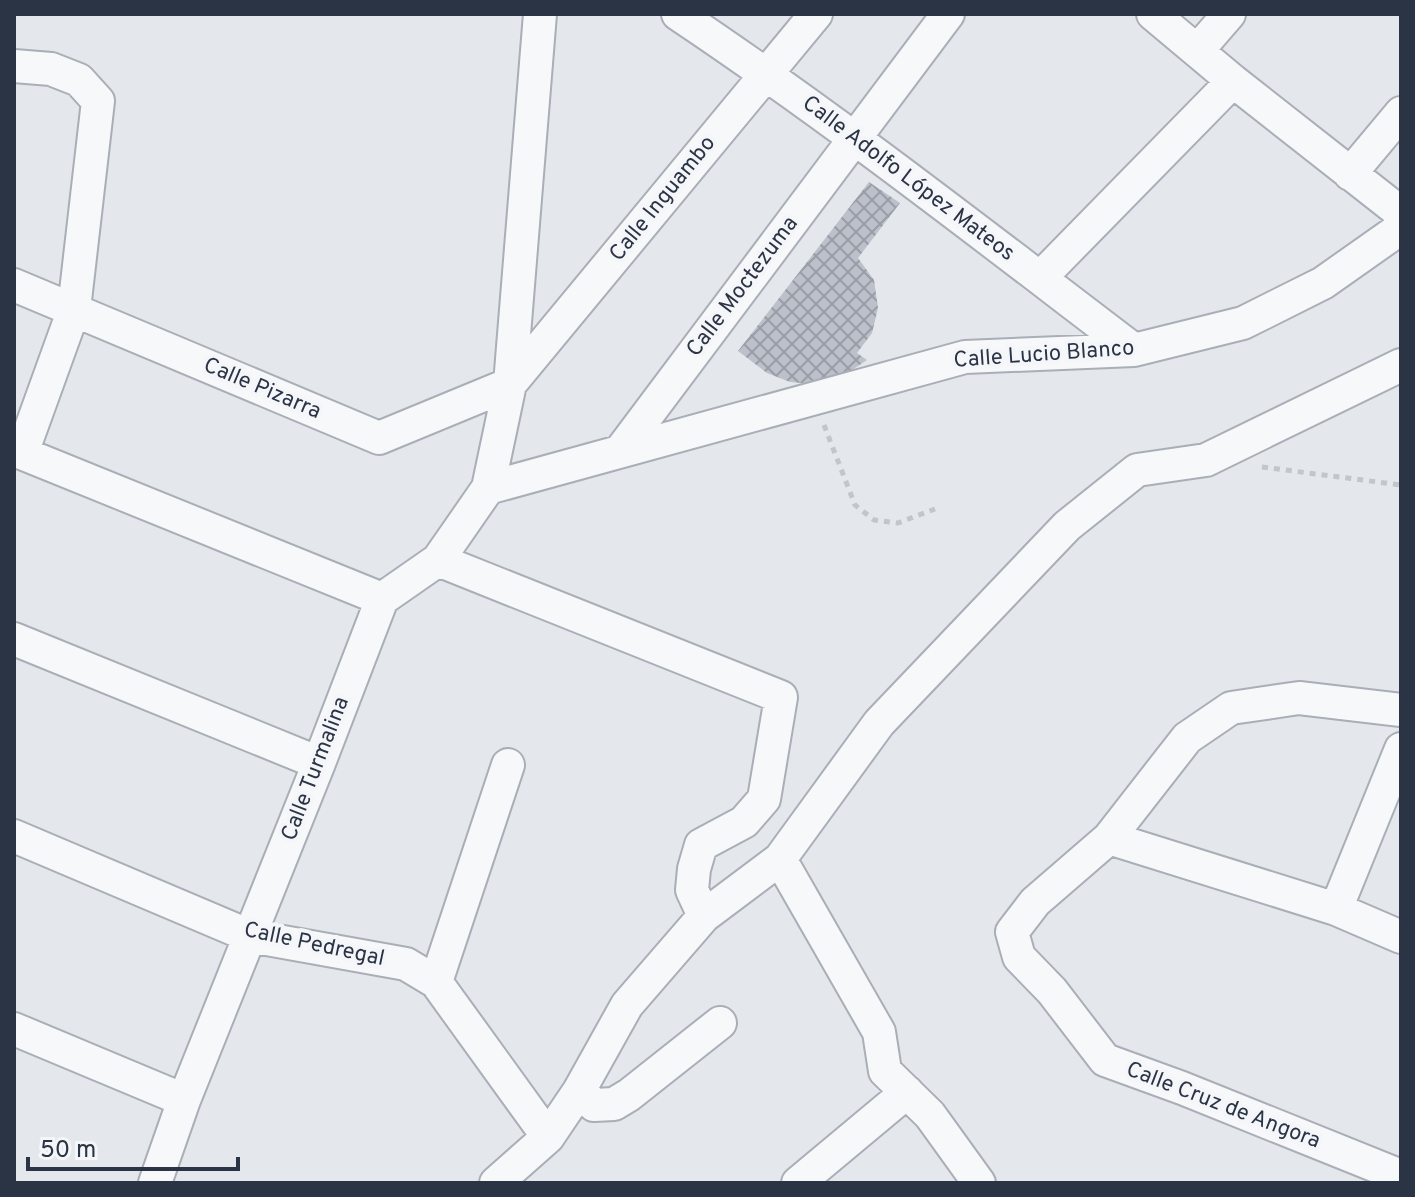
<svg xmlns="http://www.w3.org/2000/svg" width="1415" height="1197" viewBox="0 0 1415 1197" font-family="Overpass,sans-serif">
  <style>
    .building { fill: url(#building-cross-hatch) }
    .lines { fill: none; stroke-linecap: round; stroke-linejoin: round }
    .street-casing { stroke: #a9aeb7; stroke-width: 36 }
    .path { stroke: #c2c5cb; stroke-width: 5; stroke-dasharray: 6 6; stroke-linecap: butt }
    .street { stroke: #f7f8fa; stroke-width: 32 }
    .labels { text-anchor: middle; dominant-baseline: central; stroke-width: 8; stroke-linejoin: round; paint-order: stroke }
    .street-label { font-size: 22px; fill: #2b3445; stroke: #f4f6f9 }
  </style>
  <defs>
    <pattern id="building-cross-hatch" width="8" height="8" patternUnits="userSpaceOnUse" patternTransform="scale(2)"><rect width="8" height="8" fill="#bbc0ca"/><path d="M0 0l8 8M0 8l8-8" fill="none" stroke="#989da6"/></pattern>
  </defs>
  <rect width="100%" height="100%" fill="#e4e7ec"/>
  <!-- building -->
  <path class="building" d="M869,182l31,21 -42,55 16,22 4,28 -6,25 -15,20 10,7 -24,16 -29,8 -24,-2 -23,-9 -29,-22z"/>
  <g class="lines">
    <defs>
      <path id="street" d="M678,14c157,105 306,222 456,336
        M1153,14l80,67 168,132
        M1197,51l32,-37
        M14,66l37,3 28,11 19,21 -24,208 -52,144
        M1350,174l51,-61
        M1040,278l193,-197
        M14,285l365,153 131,-54 306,-370
        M14,450l368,149
        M621,450l327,-436
        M488,488l477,-131 169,-7 109,-27 80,-40 78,-55
        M438,560l343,137 -17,102 -20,23 -43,23 -7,24 -2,21 12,26
        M14,639l305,124
        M1401,710l-102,-12 -68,10 -44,30 -78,100 -74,64 -23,30 7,25 33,34 53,69 77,28 219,88
        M14,836l236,100 156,28 30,18 112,155
        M1109,838l227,71 65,28
        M780,859l99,173 6,39 45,44 49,68
        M1336,909l65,-160
        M436,982l72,-217
        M14,1029l170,71
        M579,1091l15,14 20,-1 15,-9 91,-72
        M155,1183l29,-83 135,-337 63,-164 56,-39 50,-72 22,-104 30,-370
        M496,1183l52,-46 31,-46 48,-86 77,-89 76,-57 99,-136 188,-197 70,-56 69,-10 195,-95
        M798,1183l109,-91"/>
    </defs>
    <!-- street casing -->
    <use href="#street" class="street-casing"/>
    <!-- path -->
    <path class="path" d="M824,425l31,80 19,15 24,3 37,-14
      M1262,467l139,18"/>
    <!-- street -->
    <use href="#street" class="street"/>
  </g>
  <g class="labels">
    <!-- street labels -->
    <g class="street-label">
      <text transform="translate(908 179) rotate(37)">Calle Adolfo López Mateos</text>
      <text transform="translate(663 199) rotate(-51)">Calle Inguambo</text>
      <text transform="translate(743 287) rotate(-53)">Calle Moctezuma</text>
      <text transform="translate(1044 355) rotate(-4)">Calle Lucio Blanco</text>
      <text transform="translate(262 389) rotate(23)">Calle Pizarra</text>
      <text transform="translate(316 769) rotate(-69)">Calle Turmalina</text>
      <text transform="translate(314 945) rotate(12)">Calle Pedregal</text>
      <text transform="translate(1223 1106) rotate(21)">Calle Cruz de Angora</text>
    </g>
  </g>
  <!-- border -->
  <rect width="1415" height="1197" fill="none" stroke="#2b3445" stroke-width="32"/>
  <!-- scale -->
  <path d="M28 1157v12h210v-12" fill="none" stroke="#2b3445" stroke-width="4"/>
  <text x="40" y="1157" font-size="24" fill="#2b3445" stroke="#f4f6f9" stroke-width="6" paint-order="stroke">50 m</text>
</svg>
